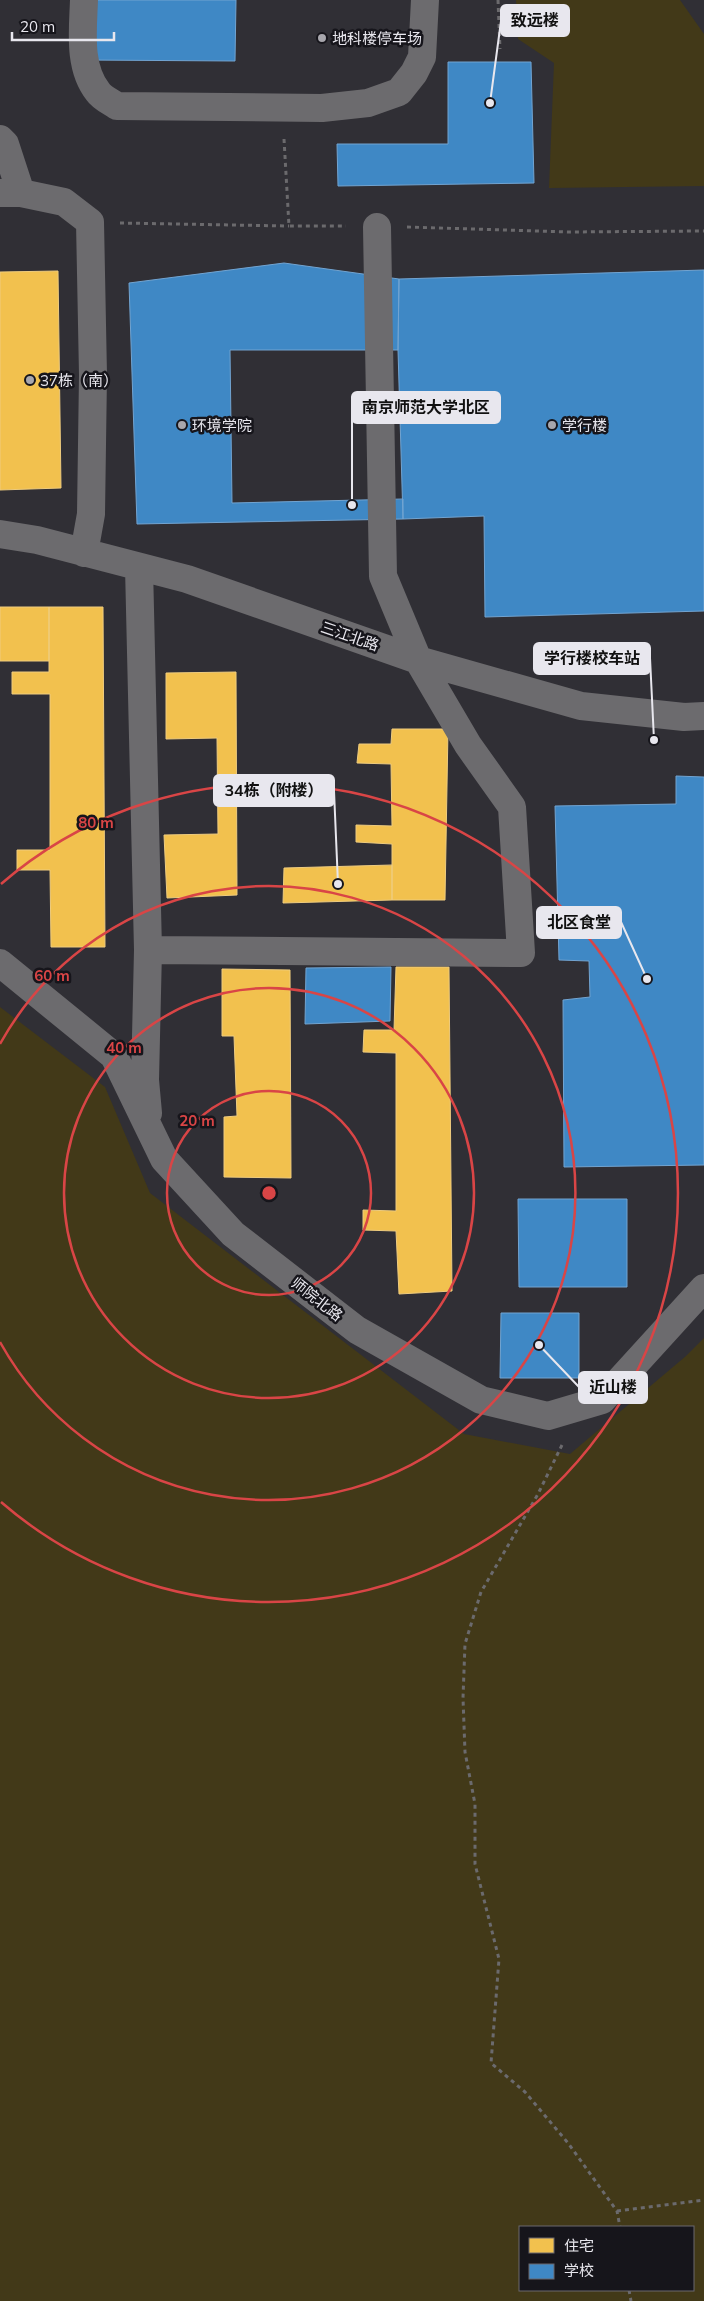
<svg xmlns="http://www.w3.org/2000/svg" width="704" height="2301" viewBox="0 0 704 2301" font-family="Mulish,'Noto Sans SC',sans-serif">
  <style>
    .green { fill: #423918; fill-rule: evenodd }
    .homes { fill: #f2c14e; stroke: #efcc7e }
    .schools { fill: #3f88c5; stroke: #72a4d1 }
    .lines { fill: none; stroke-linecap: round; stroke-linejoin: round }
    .path { stroke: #6b6a6d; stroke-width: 3; stroke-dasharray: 4 4; stroke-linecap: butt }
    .minor { stroke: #6c6b6e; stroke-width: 28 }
    .ring { fill: none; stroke: #d94546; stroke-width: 2.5 }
    .poi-dot { fill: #a8a7ad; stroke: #16151b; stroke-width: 2 }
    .labels { text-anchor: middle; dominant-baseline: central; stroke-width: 5; stroke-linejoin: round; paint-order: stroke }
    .poi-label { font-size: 15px; fill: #e8e7ee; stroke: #16151b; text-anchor: start }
    .street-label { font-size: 15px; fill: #e8e7ee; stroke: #16151b }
    .centre { fill: #d94546; stroke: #16151b; stroke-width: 2.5 }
    .ring-label { font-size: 15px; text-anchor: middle; font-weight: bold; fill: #d94546; stroke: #16151b; stroke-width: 5; stroke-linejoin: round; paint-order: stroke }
    .leader { fill: none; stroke: #e8e7ee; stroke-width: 2 }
    .callout-dot { fill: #e8e7ee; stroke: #16151b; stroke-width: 2 }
    .callout { fill: #e8e7ee; stroke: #e8e7ee; stroke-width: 2 }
    .callout-label { font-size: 16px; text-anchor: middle; font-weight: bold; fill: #111 }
  </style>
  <rect width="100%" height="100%" fill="#302f35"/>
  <!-- green -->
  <path class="green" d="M516,0h164l24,34v152l-155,2 5,-125 -36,-24z
    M0,1007l105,80 45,106 314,241 106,20 116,-98 18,-18v963h-704zM693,2227v63h-173v-63z"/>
  <!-- homes -->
  <path class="homes" d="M58,271l3,217 -61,2v-218z
    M0,607h49v54h-49z
    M49,607h54l2,340h-54l-1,-77h-33v-20h33v-156h-38v-22h37z
    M236,672l1,223 -70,3 -3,-63 54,-1 -1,-96 -51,1v-66z
    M392,729h56l-3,171h-53v-56l-36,-2v-17l36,1 -1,-62 -34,-1 2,-19h32z
    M392,865v35l-109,3 1,-35z
    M396,967h53l3,324 -53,3 -3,-63 -33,-1v-20l33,1v-158l-33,-1 1,-22h30z
    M222,969l68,1 1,208 -67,-1v-60l13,-1 -3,-80h-12z"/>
  <!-- schools -->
  <path class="schools" d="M84,0h152l-1,61 -150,-1z
    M448,62h83l3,121 -196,3 -1,-42h111z
    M284,263l115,16 -1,71h-168l2,153 171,-4v20l-266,5 -8,-241z
    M704,270v341l-219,6 -1,-101 -81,3 -5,-169 1,-71z
    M676,776l28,1v388l-140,2 -1,-167 27,-3 -1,-36 -30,-1 -4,-154 121,-2z
    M391,967l-1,54 -85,3 1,-56z
    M518,1199h109v88h-108z
    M501,1313h78v65h-79z"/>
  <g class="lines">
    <!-- path -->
    <path class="path" d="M498,0l2,49
      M284,139l5,87h57
      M120,223l169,3
      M407,227l160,5 137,-1
      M562,1445l-24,49 -57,98 -16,52 -2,54 2,54 10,52v60l24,95 -8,104 34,29 43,51 49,68 3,16
      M617,2211l87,-11
      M629,2290l2,11"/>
    <!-- minor -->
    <path class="minor" d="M84,0c-1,30 -6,67 14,92 4,6 13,10 19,14l205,2 46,-5 31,-11 15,-19 8,-16 3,-57
      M0,139l5,5 16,49
      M0,193h21l43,9 26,20 3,153 -2,139 -7,39
      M0,534l37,6 150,39 231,81 163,46 103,11 20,-1
      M139,567l9,383 -3,130 3,33
      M148,950l373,3 -9,-146 -44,-62 -50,-85 -35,-84 -6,-349
      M0,963l114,93 50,103 69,75 124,96 124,70 67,16 54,-16 102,-112"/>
  </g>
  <!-- distance rings -->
  <g class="ring">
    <circle cx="269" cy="1193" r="102"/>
    <circle cx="269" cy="1193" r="205"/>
    <path d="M0 1044A307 307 0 1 1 0 1342"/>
    <path d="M1 884A409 409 0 1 1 1 1502"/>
  </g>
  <!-- markers -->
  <g class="poi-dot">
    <circle cx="322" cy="38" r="5"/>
    <circle cx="30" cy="380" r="5"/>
    <circle cx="182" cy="425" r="5"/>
    <circle cx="552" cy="425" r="5"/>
  </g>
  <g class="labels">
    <!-- poi labels -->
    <g class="poi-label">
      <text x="332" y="38">地科楼停车场</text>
      <text x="40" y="380">37栋（南）</text>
      <text x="192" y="425">环境学院</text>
      <text x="562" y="425">学行楼</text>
    </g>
    <!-- street labels -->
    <g class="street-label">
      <text transform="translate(350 636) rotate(19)">三江北路</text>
      <text transform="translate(317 1299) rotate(38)">师院北路</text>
    </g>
  </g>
  <circle cx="269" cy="1193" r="8" class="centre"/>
  <g class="ring-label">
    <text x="96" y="828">80 m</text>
    <text x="52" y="981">60 m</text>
    <text x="124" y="1053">40 m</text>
    <text x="197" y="1126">20 m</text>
  </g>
  <!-- callouts -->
  <path class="leader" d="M490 103L501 21M352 505L352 407M654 740L650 658M338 884L334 791M647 979L621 922M539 1345L579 1387"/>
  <g class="callout-dot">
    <circle cx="490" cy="103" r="5"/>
    <circle cx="352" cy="505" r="5"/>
    <circle cx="654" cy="740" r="5"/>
    <circle cx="338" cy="884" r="5"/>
    <circle cx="647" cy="979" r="5"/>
    <circle cx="539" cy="1345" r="5"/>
  </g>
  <g class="callout">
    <rect x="501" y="5" width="68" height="31" rx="5"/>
    <rect x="352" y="392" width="148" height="31" rx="5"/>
    <rect x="534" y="643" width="116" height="31" rx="5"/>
    <rect x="214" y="775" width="120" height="31" rx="5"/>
    <rect x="537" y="907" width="84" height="31" rx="5"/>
    <rect x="579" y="1372" width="68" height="31" rx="5"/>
  </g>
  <g class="callout-label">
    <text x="535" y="26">致远楼</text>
    <text x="426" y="413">南京师范大学北区</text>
    <text x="592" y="664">学行楼校车站</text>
    <text x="274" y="796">34栋（附楼）</text>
    <text x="579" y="928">北区食堂</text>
    <text x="613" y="1393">近山楼</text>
  </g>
  <!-- legend -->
  <rect x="519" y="2226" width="175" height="65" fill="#16151b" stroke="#6a696f"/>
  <rect x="529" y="2238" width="25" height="15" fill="#f2c14e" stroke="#6a696f"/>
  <text x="564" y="2251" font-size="15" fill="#e8e7ee">住宅</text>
  <rect x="529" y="2264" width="25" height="15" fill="#3f88c5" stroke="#6a696f"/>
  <text x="564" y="2276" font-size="15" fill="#e8e7ee">学校</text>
  <!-- scale -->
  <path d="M12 32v8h102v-8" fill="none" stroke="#e8e7ee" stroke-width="2.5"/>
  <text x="20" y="32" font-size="15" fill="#e8e7ee" stroke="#16151b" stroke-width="4" paint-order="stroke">20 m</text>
</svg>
